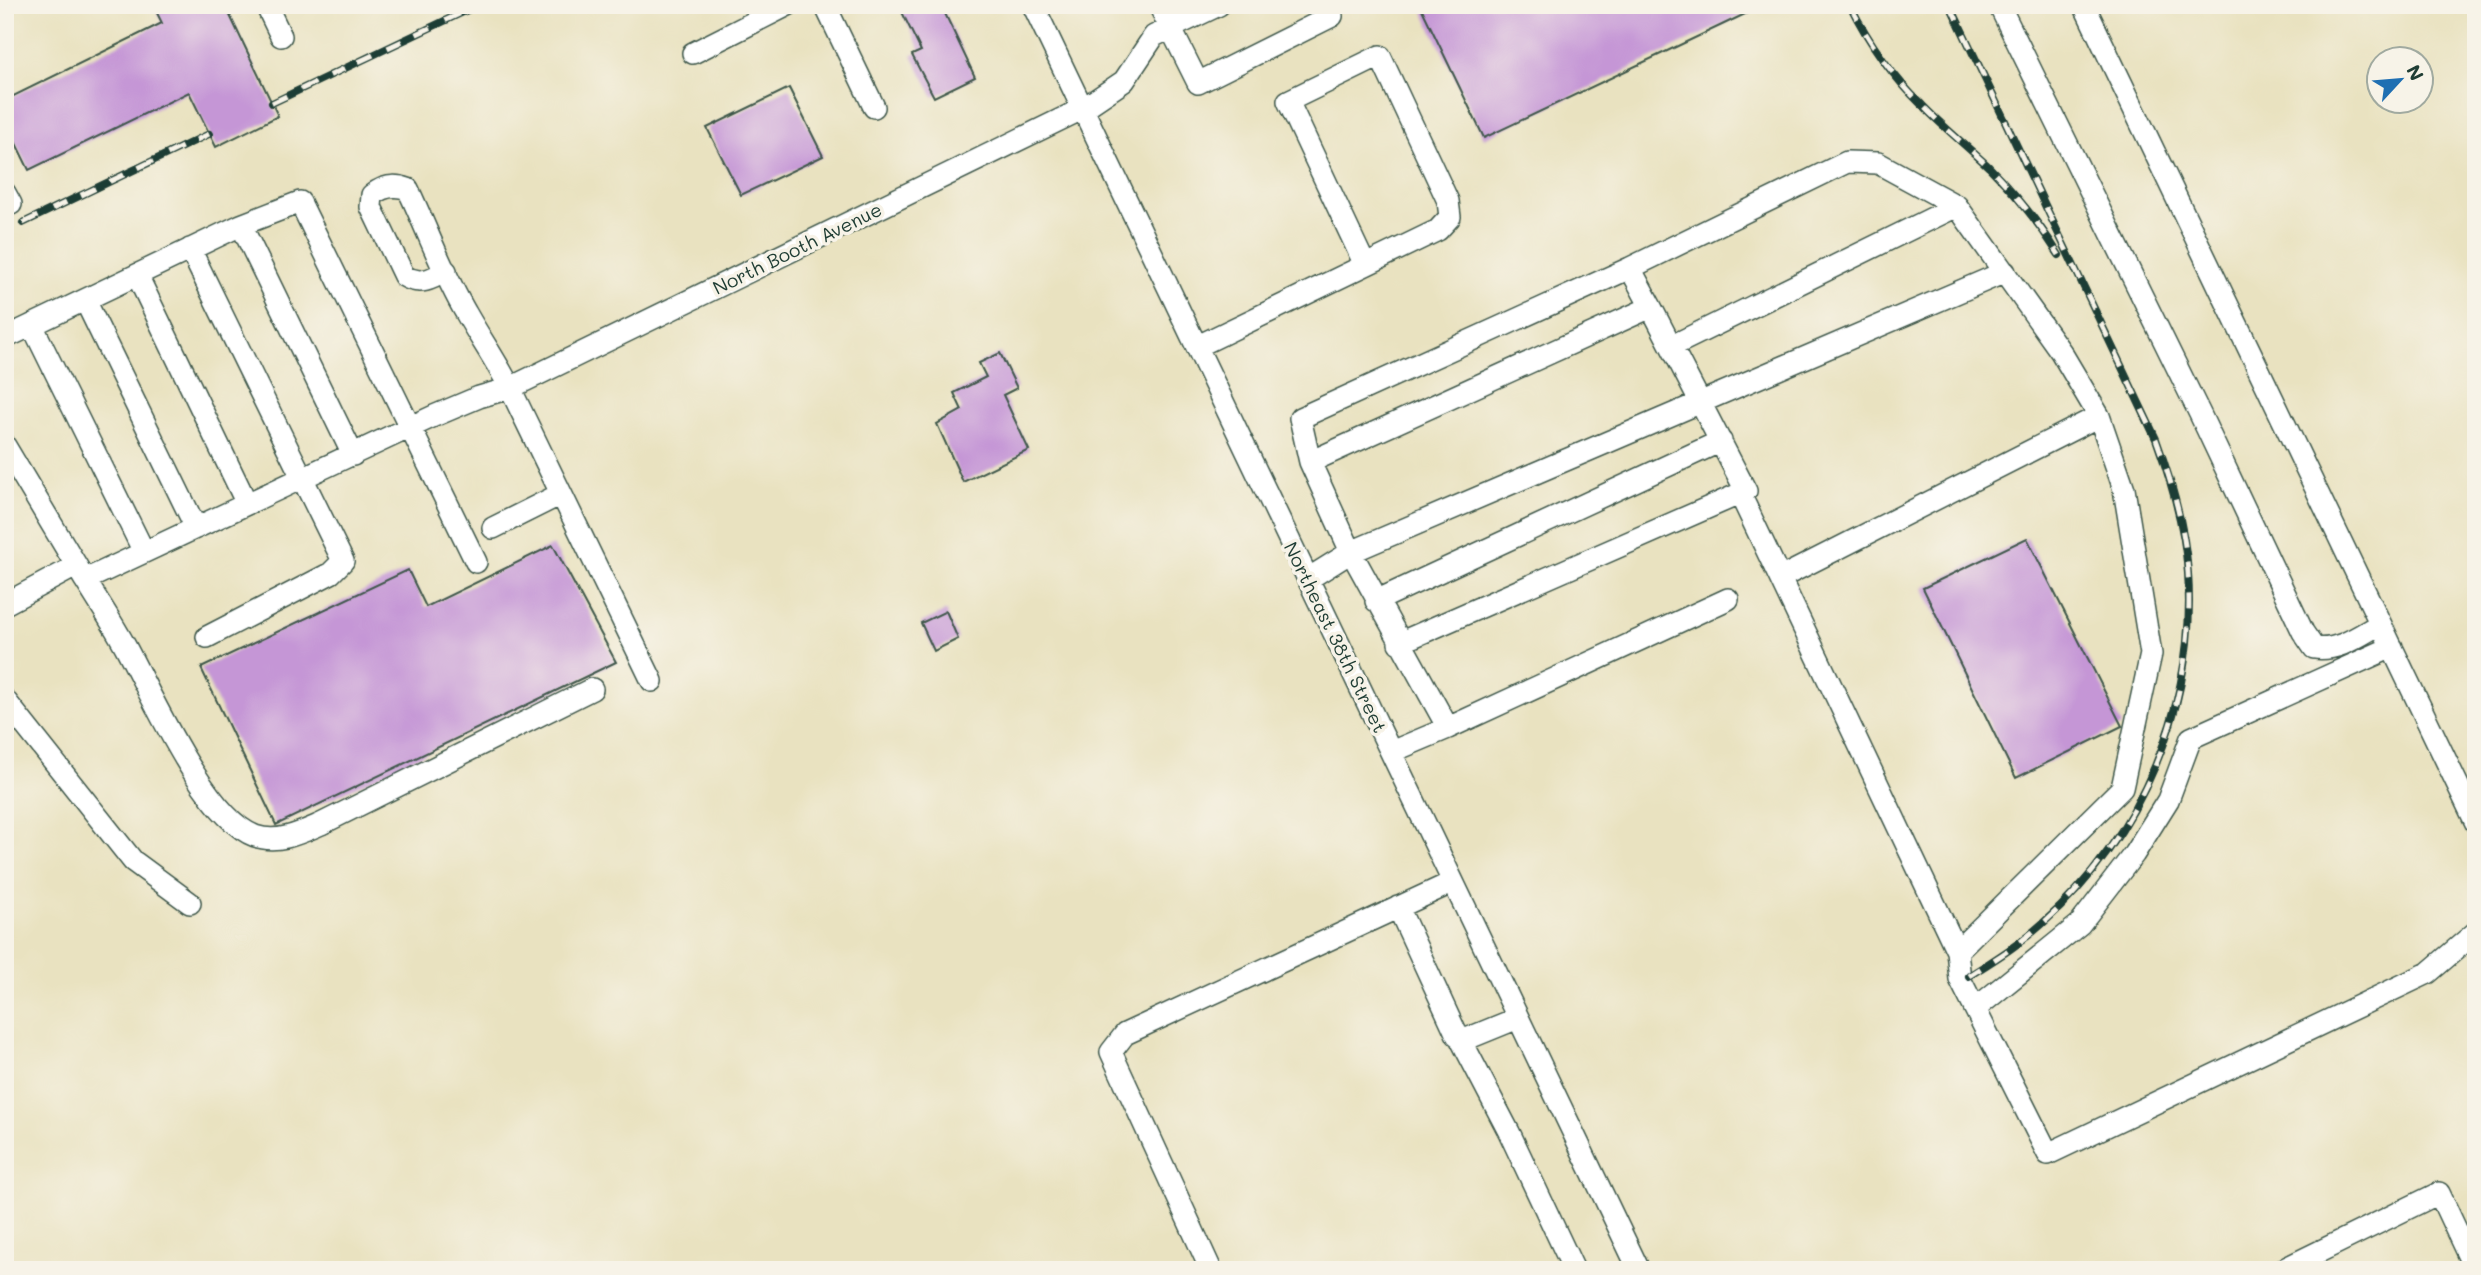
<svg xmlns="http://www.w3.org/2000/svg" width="2481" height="1275" viewBox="0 0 2481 1275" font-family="Mali,sans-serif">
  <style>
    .building { fill: #c596d6 }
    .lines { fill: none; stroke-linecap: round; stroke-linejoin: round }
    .minor-casing { stroke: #3d5649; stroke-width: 24 }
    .minor { stroke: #fff; stroke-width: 21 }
    .rail-casing { stroke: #1f3d34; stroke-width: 8 }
    .rail { stroke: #f7f3e8; stroke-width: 5; stroke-dasharray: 16; stroke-linecap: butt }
    .labels { text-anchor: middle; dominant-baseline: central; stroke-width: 7; stroke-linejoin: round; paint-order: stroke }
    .street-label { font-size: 19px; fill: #1f3d34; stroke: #f7f3e8 }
  </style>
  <rect width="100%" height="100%" fill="#f7f3e8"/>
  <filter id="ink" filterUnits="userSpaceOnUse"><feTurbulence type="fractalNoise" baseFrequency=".0143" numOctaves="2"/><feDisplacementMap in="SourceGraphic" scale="14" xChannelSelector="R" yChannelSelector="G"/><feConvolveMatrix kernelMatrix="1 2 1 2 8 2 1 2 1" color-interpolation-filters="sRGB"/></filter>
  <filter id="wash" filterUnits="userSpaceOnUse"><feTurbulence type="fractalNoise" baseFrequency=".00686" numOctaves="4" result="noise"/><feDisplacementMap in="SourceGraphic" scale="28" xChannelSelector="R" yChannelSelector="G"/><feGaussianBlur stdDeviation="1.57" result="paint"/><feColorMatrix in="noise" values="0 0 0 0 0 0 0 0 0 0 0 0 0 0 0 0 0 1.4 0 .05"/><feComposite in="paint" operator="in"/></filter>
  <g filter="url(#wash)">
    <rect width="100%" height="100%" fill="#e9e2c0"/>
    <g id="blocks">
      <!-- building -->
      <path class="building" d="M153,5h72l53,111 -62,31 -27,-55 -160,78 -24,-49v-21l157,-77z
        M911,5h30l34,72 -41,20 -22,-42 9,-4 -20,-41z
        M1420,5h344l-280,133z
        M789,88l34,68 -82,39 -34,-67z
        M1000,353l17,35 -14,7 26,55 -66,32 -26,-58 25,-14 -8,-17 32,-16 -7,-14z
        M2027,538l95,188 -106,52 -93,-190z
        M553,545l63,117 -340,163 -75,-157 207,-98 18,37z
        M946,611l12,28 -24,12 -13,-28z"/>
    </g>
  </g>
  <g filter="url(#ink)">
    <use href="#blocks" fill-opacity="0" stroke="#3d5649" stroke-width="2"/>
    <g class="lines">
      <defs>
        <path id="minor" d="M266,5l15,31
          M825,5l49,102
          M1033,5l606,1265
          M1159,5l39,78 134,-67 -6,-11
          M1999,5l201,409 103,218 11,16c24,4 46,-13 66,-24
          M2084,5l392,818
          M693,53l95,-48
          M5,193l6,11
          M241,225l59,-23 176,360
          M190,249l153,312 -12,12 -124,64
          M1630,268l217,-106 31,1 79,43 104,146 38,64 -319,162
          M446,271c-14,8 -26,15 -42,5l-33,-69 1,-12c11,-9 23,-11 36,-6 19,40 35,85 58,124 14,25 31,49 44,75l142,293
          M137,275l110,229
          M85,300l111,228
          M32,325l112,227
          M5,338l236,-113 112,230
          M1198,346l240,-116 12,-13 -2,-16 -68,-145 -92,45 77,164
          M1672,346l285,-140
          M5,446l80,134 349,-164 45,-19 31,-9 574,-280 40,-27 30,-45 65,-31
          M1310,462l-10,-44 330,-150 21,39
          M1740,494l217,457 3,28 88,175 380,-181 48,-41
          M493,528l68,-34
          M1308,579l43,-27 97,176 -57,24
          M85,580c13,21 27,42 39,64 26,47 80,173 131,192 23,8 45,-3 66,-12l271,-135
          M1376,601l345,-160
          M5,604l71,-38
          M1399,643l347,-152 -95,-184 -341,155 41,90 654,-280
          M5,700l128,161 57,42
          M1448,728l280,-129
          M1398,907l59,128 5,4 7,-1 49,-20
          M1957,951l165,-163 29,-134 -27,-165 -25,-73
          M1975,1009l105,-85 54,-70 34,-54 23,-62 201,-91
          M1459,1036l50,96 65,138
          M1211,1270l-100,-218 14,-18 328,-152
          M2282,1270l157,-77 36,77"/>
      </defs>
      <!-- minor casing -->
      <use href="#minor" class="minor-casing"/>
      <!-- minor -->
      <use href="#minor" class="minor"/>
      <defs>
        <path id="rail" d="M1850,5c18,36 43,72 72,100 21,22 45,41 67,62 26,26 50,56 70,88
          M1950,5l206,434c16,44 29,88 32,134 9,131 -47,264 -146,351 -22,20 -48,36 -73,52
          M272,103l206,-98
          M23,223l186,-89"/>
      </defs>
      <!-- rail casing -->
      <use href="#rail" class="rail-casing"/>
      <!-- rail -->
      <use href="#rail" class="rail"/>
    </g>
  </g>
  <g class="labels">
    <!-- street labels -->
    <g class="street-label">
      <text transform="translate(797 248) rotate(-26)">North Booth Avenue</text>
      <text transform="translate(1336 637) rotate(64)">Northeast 38th Street</text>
    </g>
  </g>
  <!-- margin -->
  <rect width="2481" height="1275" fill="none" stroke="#f7f3e8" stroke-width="28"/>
  <!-- north arrow -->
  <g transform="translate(2400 80) rotate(64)"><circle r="33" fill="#f7f3e8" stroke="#a1aaa0" stroke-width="2"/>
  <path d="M0-5L12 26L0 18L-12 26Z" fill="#1f6fb2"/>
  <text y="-10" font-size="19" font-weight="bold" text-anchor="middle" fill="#1f3d34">N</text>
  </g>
</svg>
